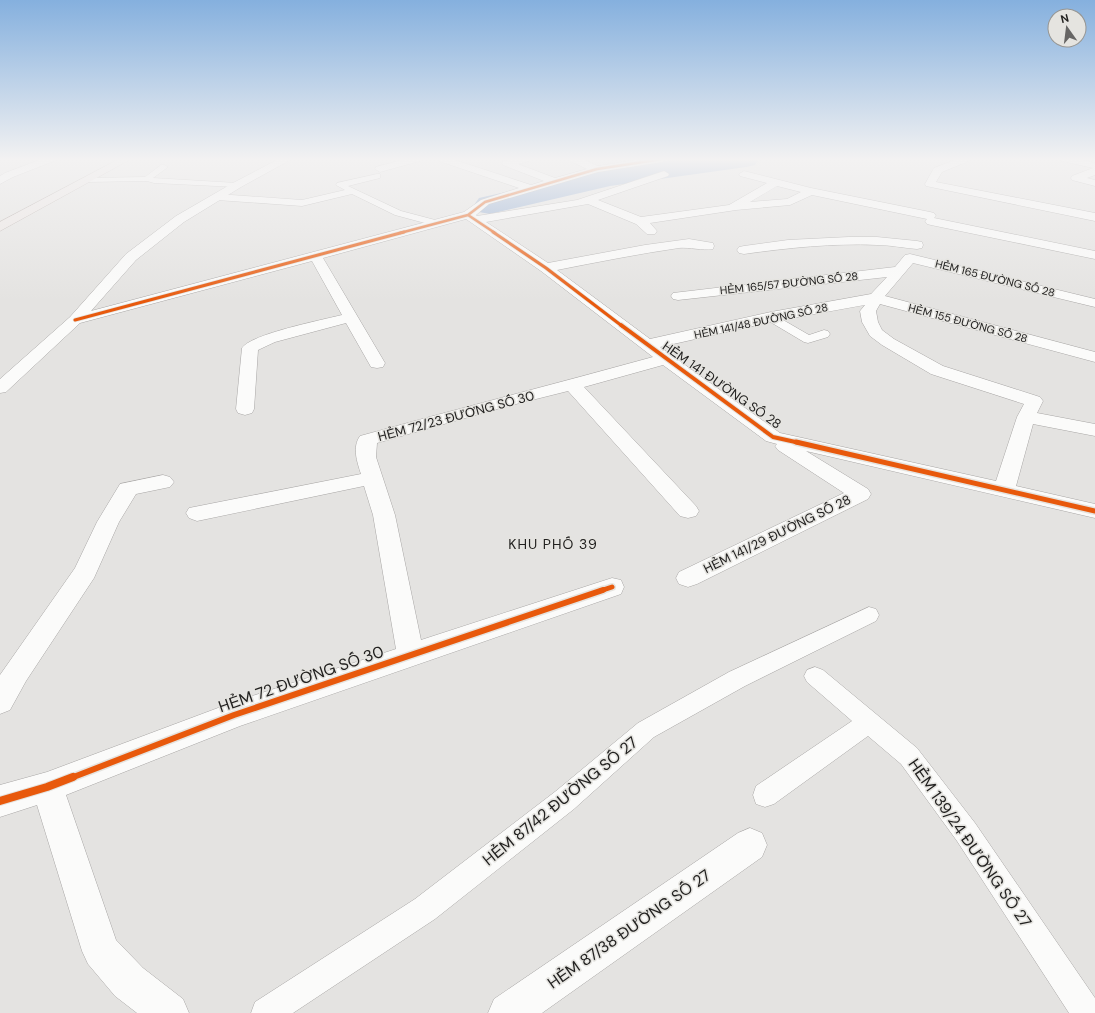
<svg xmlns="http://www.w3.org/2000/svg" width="1095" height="1013" viewBox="0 0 1095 1013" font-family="'DM Sans',sans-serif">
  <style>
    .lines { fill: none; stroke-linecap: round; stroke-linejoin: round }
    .river { fill: #91abd0; fill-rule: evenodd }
    .service-casing { stroke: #a8a6a5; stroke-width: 1 }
    .minor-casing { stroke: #a8a6a5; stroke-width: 1 }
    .primary-casing { stroke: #afa4a0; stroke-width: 1 }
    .service { fill: #fbfbfa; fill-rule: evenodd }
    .minor { fill: #fbfbfa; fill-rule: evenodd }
    .primary { fill: #ece6e4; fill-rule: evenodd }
    .cycleway-far5-casing { stroke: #e5e4e0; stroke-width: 4 }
    .cycleway-far4-casing { stroke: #e5e4e0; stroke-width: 4.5 }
    .cycleway-far3-casing { stroke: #e5e4e0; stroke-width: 6 }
    .cycleway-far2-casing { stroke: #e5e4e0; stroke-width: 8 }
    .cycleway-far1-casing { stroke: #e5e4e0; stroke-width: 9 }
    .cycleway-casing { stroke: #e5e4e0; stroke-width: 10 }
    .cycleway-far5 { stroke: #e8590c; stroke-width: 2.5 }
    .cycleway-far4 { stroke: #e8590c; stroke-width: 3 }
    .cycleway-far3 { stroke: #e8590c; stroke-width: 4 }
    .cycleway-far2 { stroke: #e8590c; stroke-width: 5 }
    .cycleway-far1 { stroke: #e8590c; stroke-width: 6 }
    .cycleway { stroke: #e8590c; stroke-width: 8 }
    .labels { text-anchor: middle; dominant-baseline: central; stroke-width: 3; stroke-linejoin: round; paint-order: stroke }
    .far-street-label { font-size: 11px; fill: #222120; stroke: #e5e4e0 }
    .street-label { font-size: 13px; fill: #222120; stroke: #e5e4e0 }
    .neighbourhood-label { font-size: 14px; letter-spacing: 1px; fill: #222120; stroke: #e5e4e0 }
    .near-street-label { font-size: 16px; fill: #222120; stroke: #e5e4e0 }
  </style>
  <rect width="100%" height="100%" fill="#e4e3e1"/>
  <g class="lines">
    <!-- river -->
    <path class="river" d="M683,159h76l-4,6 -9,2 -136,19 -120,28 -11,-2 -5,-7 5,-7 131,-30z"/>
    <defs>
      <path id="service" d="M161,165h3l4,2 -15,11 84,5 4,2 -4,2 -83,-4 -7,-2 -60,1 -4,-2 4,-2 58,-1z
        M377,174h3v4l-32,8 53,25 38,10 2,2 -2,2 -3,1 -41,-11 -43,-21 -50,12 -85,-6 -4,-3 4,-3 85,6 43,-10 -9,-5 1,-2z
        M771,313l38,22 15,-5 4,1 2,3 -2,3 -20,6 -4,-1 -37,-22 -2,-3 2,-3z
        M869,607l7,2 3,6 -3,6 -131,65 -91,51 -80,72 -139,110 -142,94h-42l4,-11 160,-103 141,-108 82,-68 91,-51z
        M815,667l8,3 94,78 58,75 120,175v15h-26l-112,-172 -56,-77 -33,-28 -94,68 -9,3 -9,-3 -3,-9 3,-9 96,-65 -45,-39 -3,-6 3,-6z"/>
      <path id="minor" d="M42,159h14l-2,2 -41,16 -13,7v-8l5,-3z
        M279,159h13l-51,28 -57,35 -48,38 -45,51 373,-99 17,-12 38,-12 -80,-27 -2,-2h15l79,26 13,-4 -41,-16 -1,-2 1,-2 9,-2h19l-2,2 -11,3 37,14 32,-9 -17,-8 -2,-2h14l16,7 44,-7h25l-5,3 -64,10 -109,32 -13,11 1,1 100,-16 87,-29 5,3 -1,2 -70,24 43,17 88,-12 38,-22 -27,-7 -1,-2 5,-3 67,17 119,24 4,1 2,3 -2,2 161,33v8l-164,-34 -4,-1 -2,-3 2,-2 -115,-24 -22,10 -54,5 -86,13 7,8 -2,3h-8l-11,-10 -48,-20 -102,18 62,41 97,-18 44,-6 24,4 1,3 -1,3c-11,2 -23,-2 -34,-1 -41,6 -81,14 -122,22l93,69 121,-27 100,-18 16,-17 -209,23 -5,-1 -2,-3 2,-3 222,-26 10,-12 5,-1 185,45v8l-182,-44 -28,33 210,56v10l-215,-58 -4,7 2,11 4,8 12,9 49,27 97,31 3,4 -6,12 58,11v12l-62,-12 -17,62 79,18v14l-289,-67 62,38 3,5 -3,5 -171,85 -9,3 -9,-3 -3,-6 3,-6 165,-79 -66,-43 -3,-4 2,-2 -11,-3 -103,-76 -79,22 112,119 3,5 -3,5 -8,2 -8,-2 -112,-125 -64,16 -127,36 -1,14 19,58 26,125 191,-62 9,2 3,7 -3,7 -381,132 -174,69 50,145 27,28 40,31 6,14h-52l-22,-17 -27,-32 -6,-13 -45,-146 -37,12v-32l47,-13 187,-70 162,-53 -23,-134 -9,-29 -167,35 -8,-3 -3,-5 3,-5 172,-34c-4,-12 -9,-27 -1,-38 97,-27 195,-52 293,-79l-112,-86 -75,-52 -143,39 62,105 -2,4 -6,1 -6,-1 -25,-44 -71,19 -17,8 -4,59 -2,4 -7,2 -7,-2 -2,-4 6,-61c9,-14 80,-28 100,-33l-30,-54 -232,62 -74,69 -6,1v-14l70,-62 56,-63 50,-38 57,-33zM777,186l24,6 -14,7 -37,3zM865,305l-5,6 2,11 8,14 12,9 49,29 93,30 -7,13 -21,64 -216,-48 -120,-86 111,-25z
        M406,159h16l-2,2 -40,11 -5,-3 1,-2z
        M957,159h14l-2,2 -27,11 -6,10 159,31v8l-169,-35 -1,-2 9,-16z
        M1060,159h18l17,4v12l-8,3 8,2v6l-23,-6 -1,-2 1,-2 21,-8 -31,-7z
        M849,237h28l40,4 5,1 1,3 -1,3 -5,1c-13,-1 -27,-4 -40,-4 -44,-2 -89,3 -133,9l-5,-1 -2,-3 2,-3 5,-1 44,-6z
        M163,475l7,2 4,5 -4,5 -34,7 -17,28 -25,56 -68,103 -16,29 -10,4v-39l75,-107 22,-46 23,-38z
        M750,828l12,5 5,12 -5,12 -220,156h-54l6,-14 244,-166z"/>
      <path id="primary" d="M119,159h12l-131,72v-9z"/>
    </defs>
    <!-- service casing -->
    <use href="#service" class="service-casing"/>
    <!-- minor casing -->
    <use href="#minor" class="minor-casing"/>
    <!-- primary casing -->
    <use href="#primary" class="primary-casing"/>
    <!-- service -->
    <use href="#service" class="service"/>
    <!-- minor -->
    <use href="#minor" class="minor"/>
    <!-- primary -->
    <use href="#primary" class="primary"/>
    <defs>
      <path id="cycleway-far5" d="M468,215l27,18
        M400,233l68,-18 17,-13 112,-33 65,-10"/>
      <path id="cycleway-far4" d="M493,232l53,36 76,58
        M75,320l329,-88"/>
      <path id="cycleway-far3" d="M621,325l152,112 27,6"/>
      <path id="cycleway-far2" d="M796,442l299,69
        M600,591l12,-4"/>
      <path id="cycleway-far1" d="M71,778l163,-63 369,-125"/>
      <path id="cycleway" d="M0,801l47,-14 26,-10"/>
    </defs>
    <!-- cycleway-far5 casing -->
    <use href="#cycleway-far5" class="cycleway-far5-casing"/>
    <!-- cycleway-far4 casing -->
    <use href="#cycleway-far4" class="cycleway-far4-casing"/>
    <!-- cycleway-far3 casing -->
    <use href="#cycleway-far3" class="cycleway-far3-casing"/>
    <!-- cycleway-far2 casing -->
    <use href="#cycleway-far2" class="cycleway-far2-casing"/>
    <!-- cycleway-far1 casing -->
    <use href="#cycleway-far1" class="cycleway-far1-casing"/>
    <!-- cycleway casing -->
    <use href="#cycleway" class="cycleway-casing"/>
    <!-- cycleway-far5 -->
    <use href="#cycleway-far5" class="cycleway-far5"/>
    <!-- cycleway-far4 -->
    <use href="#cycleway-far4" class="cycleway-far4"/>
    <!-- cycleway-far3 -->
    <use href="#cycleway-far3" class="cycleway-far3"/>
    <!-- cycleway-far2 -->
    <use href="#cycleway-far2" class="cycleway-far2"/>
    <!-- cycleway-far1 -->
    <use href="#cycleway-far1" class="cycleway-far1"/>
    <!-- cycleway -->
    <use href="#cycleway" class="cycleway"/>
  </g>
  <!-- sky -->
  <linearGradient id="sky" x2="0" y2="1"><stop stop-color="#85b0de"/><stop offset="0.53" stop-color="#f3f2f2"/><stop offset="1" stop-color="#f3f2f2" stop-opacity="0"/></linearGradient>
  <rect width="1095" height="301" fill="url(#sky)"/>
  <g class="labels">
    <!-- far-street labels -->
    <g class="far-street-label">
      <text transform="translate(995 278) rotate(14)">HẺM 165 ĐƯỜNG SỐ 28</text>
      <text transform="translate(789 283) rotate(-6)">HẺM 165/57 ĐƯỜNG SỐ 28</text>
      <text transform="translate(761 321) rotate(-12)">HẺM 141/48 ĐƯỜNG SỐ 28</text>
      <text transform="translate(968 323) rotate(15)">HẺM 155 ĐƯỜNG SỐ 28</text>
    </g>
    <!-- street labels -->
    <g class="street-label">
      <text transform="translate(722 385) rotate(35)">HẺM 141 ĐƯỜNG SỐ 28</text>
      <text transform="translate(456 416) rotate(-15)">HẺM 72/23 ĐƯỜNG SỐ 30</text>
      <text transform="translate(777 534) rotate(-26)">HẺM 141/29 ĐƯỜNG SỐ 28</text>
    </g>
    <!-- neighbourhood labels -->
    <g class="neighbourhood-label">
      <text x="553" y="544">KHU PHỐ 39</text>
    </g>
    <!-- near-street labels -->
    <g class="near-street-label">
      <text transform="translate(301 679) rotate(-19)">HẺM 72 ĐƯỜNG SỐ 30</text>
      <text transform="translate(560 801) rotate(-39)">HẺM 87/42 ĐƯỜNG SỐ 27</text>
      <text transform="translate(970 843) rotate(55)">HẺM 139/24 ĐƯỜNG SỐ 27</text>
      <text transform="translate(629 929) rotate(-35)">HẺM 87/38 ĐƯỜNG SỐ 27</text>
    </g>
  </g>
  <!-- north arrow -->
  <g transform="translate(1067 28) rotate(346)"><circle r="19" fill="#e5e4e0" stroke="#979693"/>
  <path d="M0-3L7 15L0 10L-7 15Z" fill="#666564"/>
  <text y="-6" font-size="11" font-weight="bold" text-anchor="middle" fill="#222120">N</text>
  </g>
</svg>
